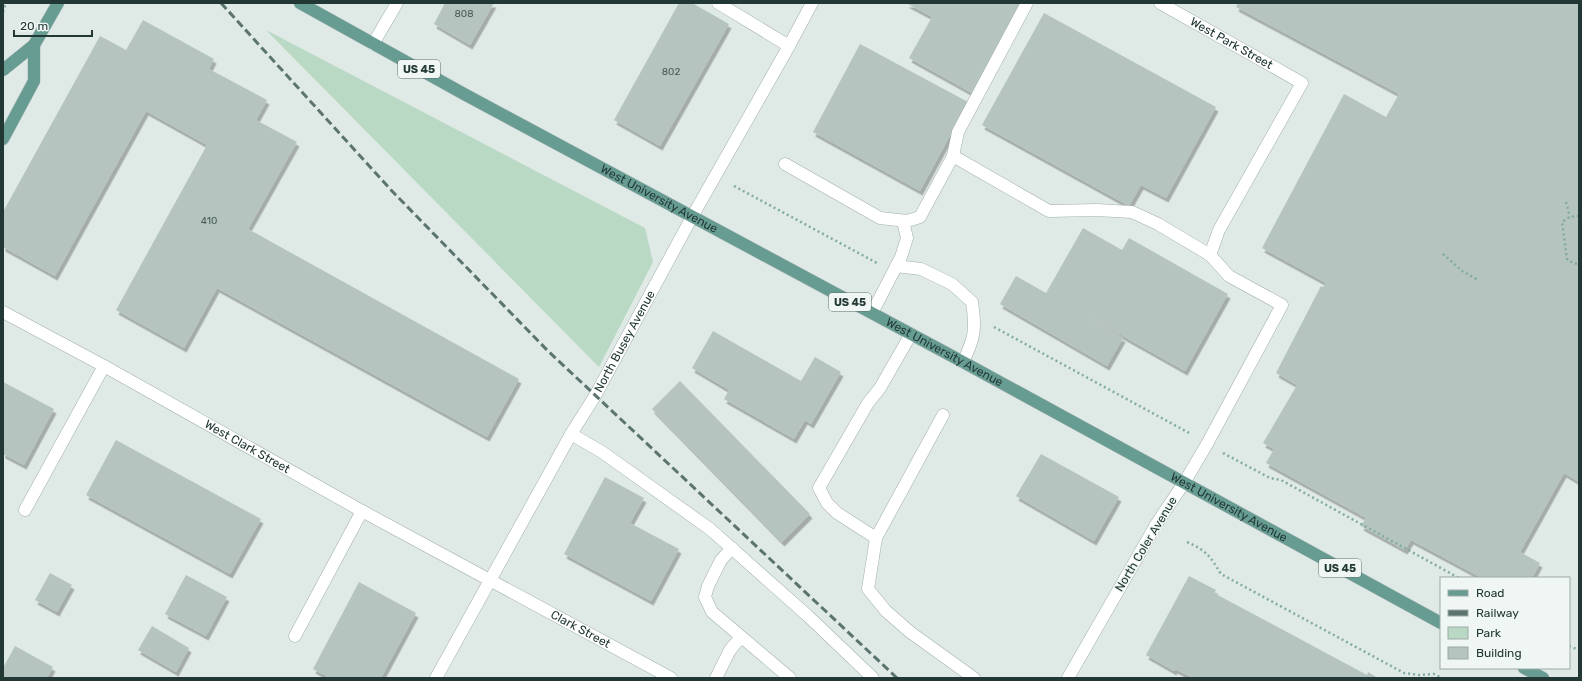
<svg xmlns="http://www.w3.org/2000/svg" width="1582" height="681" viewBox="0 0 1582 681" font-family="Rubik,sans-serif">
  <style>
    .green { fill: #b9d9c4 }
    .building { fill: #b5c4bf; filter: url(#shadow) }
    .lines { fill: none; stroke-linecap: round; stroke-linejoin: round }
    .minor-casing { stroke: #a2b0ad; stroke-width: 13 }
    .major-casing { stroke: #bcc3c2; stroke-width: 13 }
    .path { stroke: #82aba1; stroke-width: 2.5; stroke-dasharray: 2 3; stroke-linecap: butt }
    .minor { stroke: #fff; stroke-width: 12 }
    .major { stroke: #679c92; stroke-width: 12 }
    .rail { stroke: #5c746f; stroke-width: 3; stroke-dasharray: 8 4; stroke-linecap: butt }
    .labels { text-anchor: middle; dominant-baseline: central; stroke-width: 3; stroke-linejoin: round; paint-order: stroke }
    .number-label { font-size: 10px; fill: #465b57 }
    .shield { fill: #eff6f3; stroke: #5f716d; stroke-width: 1 }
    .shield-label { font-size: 11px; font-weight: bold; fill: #213834 }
    .street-label { font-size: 12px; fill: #213834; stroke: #eff6f3 }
  </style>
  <defs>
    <filter id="shadow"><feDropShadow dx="2.5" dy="4.5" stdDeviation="0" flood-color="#0004"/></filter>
  </defs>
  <rect width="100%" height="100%" fill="#dfe9e6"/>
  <!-- green -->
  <path class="green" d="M266,30l379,198 8,34 -54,105z"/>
  <!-- building -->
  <path class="building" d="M445,3h49l-24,42 -36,-21z
    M679,3h13l37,21 -69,122 -46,-26z
    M906,3h117l-51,90 -63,-35 23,-41z
    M1238,3h341v479l-15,-9 -44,79 20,11 -8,15h-50l-71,-38 -6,10 -44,-24 5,-8 -100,-55 8,-14 -11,-6 34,-58 -21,-12 45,-87 2,1 3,-4 -64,-35 82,-154 42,23 13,-23 -163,-87z
    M1044,13l172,94 -50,91 -25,-13 -12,21 -147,-81z
    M143,20l71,39 -5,10 58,31 -11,20 41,22 -49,87 271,150 -32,58 -270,-149 -33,60 -68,-38 91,-165 -61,-34 -91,165 -52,-29v-35l97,-176 26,14z
    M860,44l108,58 -48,89 -107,-59z
    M1083,228l39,22 7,-12 99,56 -43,77 -105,-59 43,26 -16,28 -107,-62 16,-28 30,17z
    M713,331l88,50 14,-24 26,15 -30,52 -6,-4 -11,19 -70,-40 5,-9 -37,-22z
    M680,381l130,133 -28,28 -130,-133z
    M3,382l51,27 -30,56 -21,-11z
    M116,440l145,79 -31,55 -144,-79z
    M1041,454l78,43 -25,44 -78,-45z
    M605,477l39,21 -14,25 49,26 -28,52 -87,-47z
    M50,573l22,12 -15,27 -22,-12z
    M186,575l41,22 -21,39 -41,-22z
    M1189,576l27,14 -2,3 153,82 1,-3 10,6h-185l-18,-9 -1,2 -28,-16z
    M359,582l57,31 -35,65h-51l-17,-9z
    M152,626l37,22 -13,24 -38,-22z
    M15,646l38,21 -6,11h-44v-10z"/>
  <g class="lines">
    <defs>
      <g id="minor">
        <path d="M718,3l71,43"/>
        <path id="s1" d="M1160,3l142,80 -83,147 -9,25"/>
        <path d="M373,44l24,-41"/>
        <path d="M953,156l5,-24 69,-129"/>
        <path d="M785,164l95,54 27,3 13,-4 33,-61 96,55 48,-1 35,2 26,12 52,31 19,21 53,29 -75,139 -23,39 -27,40 -89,155"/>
        <path d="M896,266l25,3 31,15 20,18c4,27 3,35 -9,60"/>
        <path id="s2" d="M3,312l101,54 258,145 309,167"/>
        <path d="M872,313l29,-56 6,-19 -4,-17"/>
        <path d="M943,415l-67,123 -8,51 18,22 24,21 64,46"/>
        <path d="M571,434l31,18 108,77 98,87 65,62"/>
        <path d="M25,510l79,-144"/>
        <path d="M876,538l-39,-25 -10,-10 -8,-15 49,-85 12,-15 31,-54"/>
        <path d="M732,548l-11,12 -13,26 -3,11 7,15 78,66"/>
        <path d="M295,636l67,-125"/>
        <path id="s3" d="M436,678l135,-244 24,-38 97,-179 97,-171 23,-43"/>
        <path d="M716,678l14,-28 11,-13"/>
      </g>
      <g id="major">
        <path id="s4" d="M300,3l164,91 499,268 478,261"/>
        <path d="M3,70l31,-25 24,-42"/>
        <path d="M3,139l31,-58v-36"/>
        <path d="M1524,668l19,10"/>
      </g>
    </defs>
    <!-- minor casing -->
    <use href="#minor" class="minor-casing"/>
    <!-- major casing -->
    <use href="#major" class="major-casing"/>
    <!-- path -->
    <path class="path" d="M3,12l3,-9
      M734,186l143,77
      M1566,202l4,15
      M1579,216l-9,1 -8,5 5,37 6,4 6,1
      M1443,254l19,17 16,9
      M994,327l197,107
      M1223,453l47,25 11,2 178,98
      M1187,542c20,9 23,14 34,32l183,99 15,2 15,-1 8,4
      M1569,646l10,4"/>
    <!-- minor -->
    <use href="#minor" class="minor"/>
    <!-- major -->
    <use href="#major" class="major"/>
    <!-- rail -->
    <path class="rail" d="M221,3l171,188 156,160 349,327"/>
  </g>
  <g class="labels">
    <!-- number labels -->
    <g class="number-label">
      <text x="464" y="14">808</text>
      <text x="671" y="72">802</text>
      <text x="209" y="221">410</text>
    </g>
    <!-- shield labels -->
    <g class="shield">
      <rect x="398" y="60" width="42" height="18" rx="3"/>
      <rect x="829" y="293" width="42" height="18" rx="3"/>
      <rect x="1319" y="559" width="42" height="18" rx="3"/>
    </g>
    <g class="shield-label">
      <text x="419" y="69">US 45</text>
      <text x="850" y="302">US 45</text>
      <text x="1340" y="568">US 45</text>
    </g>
    <!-- street labels -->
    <g class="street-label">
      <text stroke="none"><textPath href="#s1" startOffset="82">West Park Street</textPath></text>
      <text stroke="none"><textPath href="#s4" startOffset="409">West University Avenue</textPath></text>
      <text stroke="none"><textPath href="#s3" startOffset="386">North Busey Avenue</textPath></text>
      <text stroke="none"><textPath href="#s4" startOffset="733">West University Avenue</textPath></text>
      <text stroke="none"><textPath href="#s2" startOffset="279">West Clark Street</textPath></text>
      <text stroke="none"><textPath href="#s4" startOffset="1057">West University Avenue</textPath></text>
      <text transform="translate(1146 544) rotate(-59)">North Coler Avenue</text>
      <text stroke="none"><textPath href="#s2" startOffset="659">Clark Street</textPath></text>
    </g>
  </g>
  <!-- border -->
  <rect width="1582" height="681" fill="none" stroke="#213834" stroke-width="8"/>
  <!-- legend -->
  <rect x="1440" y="577" width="130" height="92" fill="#eff6f3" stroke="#9daaa7"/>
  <rect x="1448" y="590" width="20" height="6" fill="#679c92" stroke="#9daaa7"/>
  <text x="1476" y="597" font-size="12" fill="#213834">Road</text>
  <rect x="1448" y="610" width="20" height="6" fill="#5c746f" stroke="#9daaa7"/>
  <text x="1476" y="617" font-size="12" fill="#213834">Railway</text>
  <rect x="1448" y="627" width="20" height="12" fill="#b9d9c4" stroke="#9daaa7"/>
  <text x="1476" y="637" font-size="12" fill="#213834">Park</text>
  <rect x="1448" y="647" width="20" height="12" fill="#b5c4bf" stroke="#9daaa7"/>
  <text x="1476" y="657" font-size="12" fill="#213834">Building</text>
  <!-- scale -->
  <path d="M14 30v6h78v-6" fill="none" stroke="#213834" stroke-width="2"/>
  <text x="20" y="30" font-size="12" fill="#213834" stroke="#eff6f3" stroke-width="3" paint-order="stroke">20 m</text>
</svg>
